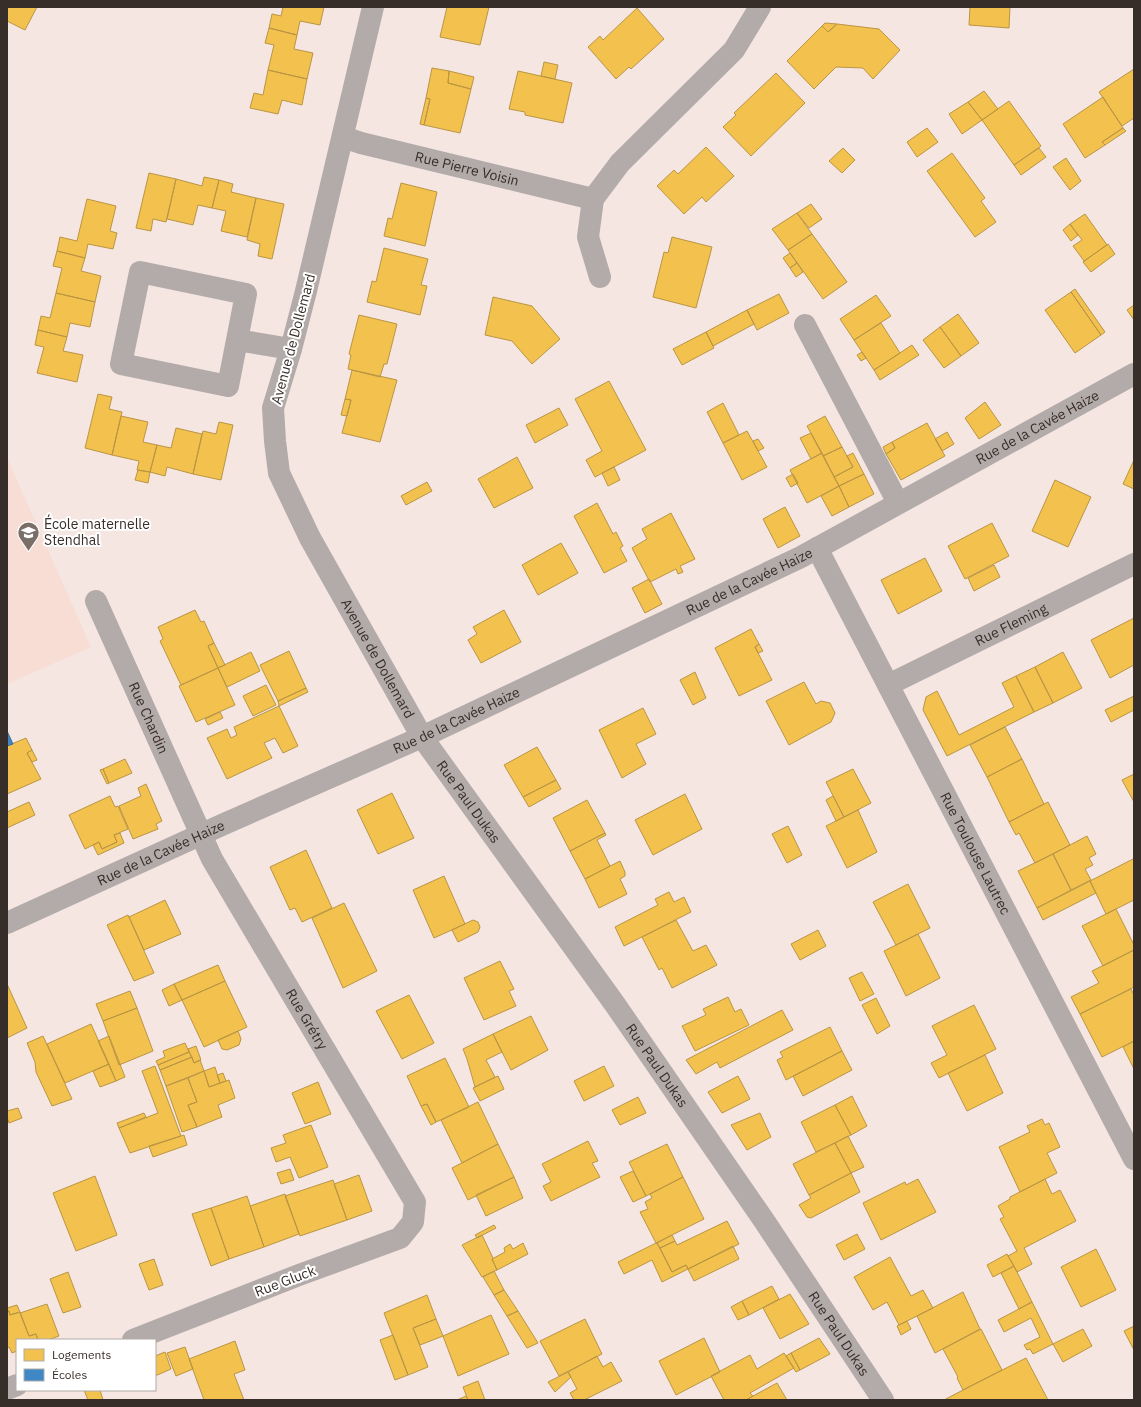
<svg xmlns="http://www.w3.org/2000/svg" width="1141" height="1407" viewBox="0 0 1141 1407" font-family="'IBM Plex Sans',sans-serif">
  <style>
    .built { fill: #f7ddd4 }
    .homes { fill: #f2c14e; stroke: #ba9543 }
    .schools { fill: #3f88c5; stroke: #3d6d96 }
    .lines { fill: none; stroke-linecap: round; stroke-linejoin: round }
    .minor { stroke: #b3aba9; stroke-width: 22 }
    .labels { text-anchor: middle; dominant-baseline: central; stroke-width: 4; stroke-linejoin: round; paint-order: stroke }
    .street-label { font-size: 14px; fill: #372d29; stroke: #fff }
    .poi-label { font-size: 14px; fill: #372d29; stroke: #fff; text-anchor: start }
  </style>
  <rect width="100%" height="100%" fill="#f5e6e1"/>
  <!-- built -->
  <path class="built" d="M7,458l84,189 -84,37z"/>
  <!-- homes -->
  <path class="homes" d="M7,7h30l-12,23 -18,-9z
    M283,7h41l-4,18 -20,-4 -3,14 -28,-7 3,-14 9,2z
    M447,7h42l-9,38 -40,-8z
    M970,7h40l-1,21 -40,-3z
    M637,8l27,31 -33,30 -2,-2 -13,12 -28,-32 12,-11 3,4z
    M825,23l12,1 -9,8 -6,-6z
    M837,24l42,5 21,21 -27,29 -10,-11 -27,-1 -22,22 -27,-28 35,-35 6,6z
    M269,28l28,7 -3,14 19,4 -6,26 -39,-9 6,-25 -9,-2z
    M544,62l14,3 -3,14 -14,-3z
    M432,68l17,3 -1,12 23,6 -11,44 -36,-8 6,-26 -4,-1z
    M1134,69v49l-12,8 -23,-34z
    M268,70l39,9 -5,26 -20,-5 -4,14 -28,-6 4,-15 9,2z
    M449,71l25,6 -3,12 -23,-6z
    M518,71l54,12 -9,40 -38,-8v-3l-16,-3z
    M776,73l29,30 -54,53 -28,-29 13,-12 -2,-2z
    M984,91l14,18 -16,11 -14,-18z
    M1103,97l20,31 -21,14 3,3 -20,13 -22,-34z
    M426,98l4,1 -6,26 -4,-1z
    M1009,101l32,45 -27,19 -32,-45z
    M968,102l14,18 -20,14 -13,-20z
    M927,128l11,14 -21,15 -10,-15z
    M1123,128l3,3 -21,14 -3,-3z
    M706,147l28,29 -28,26 -4,-5 -18,17 -27,-28 17,-16 4,4z
    M843,148l12,12 -13,13 -13,-12z
    M1039,148l7,9 -25,18 -7,-10z
    M952,153l33,45 -4,3 15,21 -21,15 -48,-66z
    M1066,158l15,23 -11,9 -17,-23z
    M149,173l27,6 -10,43 -13,-3 -2,12 -15,-3z
    M204,177l15,3 -7,28 -14,-3 -5,20 -26,-6 9,-40 26,7z
    M219,180l14,4 -2,8 25,6 -9,39 -26,-6 5,-20 -14,-3z
    M401,183l36,9 -12,54 -41,-10 4,-18 4,1z
    M256,198l28,6 -12,55 -14,-3 2,-12 -13,-4z
    M87,199l29,7 -6,25 7,2 -4,16 -25,-5 -3,14 -28,-7 3,-14 17,4z
    M811,204l11,15 -13,9 -12,-15z
    M797,213l15,21 -24,16 -16,-21z
    M1085,214l22,31 -23,16 -11,-15 9,-6 -12,-16z
    M1070,224l8,11 -7,6 -8,-11z
    M812,234l35,48 -24,17 -35,-49z
    M672,237l40,10 -16,61 -43,-11 11,-45 4,1z
    M1108,244l7,10 -24,18 -8,-10z
    M384,248l44,11 -7,26 6,1 -7,29 -53,-13 5,-21 4,1z
    M57,251l28,7 -4,13 20,5 -6,26 -39,-9 6,-25 -9,-2z
    M790,253l7,10 -7,5 -7,-10z
    M797,263l6,9 -7,5 -6,-9z
    M1075,289l30,43 -4,3 -30,-43z
    M1071,292l30,43 -26,18 -30,-43z
    M56,293l39,9 -5,25 -20,-4 -3,14 -29,-7 3,-14 9,2z
    M779,294l10,19 -32,17 -10,-20z
    M876,295l15,21 -37,24 -14,-21z
    M493,297l39,9 28,33 -28,25 -20,-23 -27,-6z
    M1134,305v15l-7,-10z
    M747,310l7,14 -41,22 -7,-14z
    M958,314l21,29 -18,13 -21,-29z
    M359,315l38,9 -10,40h-3l-4,13 -32,-8 3,-14 -2,-1z
    M881,323l19,30 -26,17 -20,-30z
    M940,327l21,29 -17,12 -21,-28z
    M38,330l29,7 -4,14 20,4 -6,27 -40,-9 7,-26 -9,-2z
    M706,332l8,16 -32,17 -9,-16z
    M912,345l7,10 -39,25 -6,-10z
    M862,352l4,6 -5,3 -4,-6z
    M352,370l45,10 -17,62 -38,-9 9,-33 -6,-1z
    M609,381l37,69 -51,27 -9,-17 16,-9 -27,-52z
    M98,394l14,3 -3,12 13,3 -10,43 -27,-7z
    M345,399l6,1 -4,16 -6,-1z
    M985,402l16,23 -22,14 -14,-21z
    M723,403l16,32 -16,8 -16,-31z
    M559,408l9,17 -33,18 -9,-18z
    M121,416l27,6 -5,20 14,3 -7,27 -13,-2 2,-9 -27,-6z
    M825,416l17,31 -19,9 -16,-30z
    M219,422l14,3 -12,55 -28,-6 10,-43 13,3z
    M927,423l18,33 -44,24 -15,-26 9,-6 -3,-6z
    M176,428l26,6 -9,40 -26,-7 -2,9 -15,-4 7,-27 14,3z
    M747,431l20,36 -25,13 -19,-37z
    M947,432l7,12 -12,7 -7,-12z
    M811,433l11,20 -11,6 -11,-21z
    M758,439l6,9 -6,3 -5,-10z
    M892,442l3,6 -9,6 -3,-7z
    M842,447l11,20 -19,10 -11,-21z
    M822,453l17,33 -32,17 -17,-33z
    M853,453l11,21 -25,12 -5,-9 19,-10 -6,-11z
    M517,457l16,31 -39,20 -16,-29z
    M1134,460v29l-11,-5z
    M614,467l6,13 -12,6 -6,-13z
    M138,470l12,2 -2,11 -13,-3z
    M793,474l5,9 -7,4 -5,-9z
    M864,474l10,20 -25,13 -10,-21z
    M1055,480l36,17 -23,50 -36,-16z
    M427,482l5,9 -26,14 -5,-9z
    M839,486l10,21 -17,9 -11,-20z
    M597,503l16,31 3,-2 7,14 -3,2 7,13 -23,12 -30,-57z
    M785,507l15,29 -22,12 -15,-29z
    M671,513l24,46 -15,7 3,6 -5,2 -2,-5 -26,13 -18,-34 15,-9 -5,-10z
    M992,523l17,33 -44,23 -17,-33z
    M561,543l17,30 -40,22 -16,-30z
    M925,558l17,33 -44,23 -17,-34z
    M994,565l6,12 -26,14 -6,-13z
    M649,579l13,25 -17,9 -13,-25z
    M195,610l6,12 3,-1 10,22 -6,3 10,22 -37,17 -21,-44 3,-2 -5,-12z
    M504,610l17,32 -40,21 -13,-23 9,-6 -4,-7z
    M1134,618v47l-24,13 -19,-38z
    M751,629l8,15 -4,3 17,33 -33,16 -24,-48z
    M214,643l11,22 -7,3 -10,-22z
    M759,644l4,7 -5,2 -3,-6z
    M289,651l17,37 -28,13 -18,-36z
    M251,652l9,19 -33,16 -9,-19z
    M1063,652l19,36 -29,15 -18,-36z
    M1035,667l18,36 -19,9 -18,-36z
    M218,668l17,37 -39,17 -17,-36z
    M695,672l11,26 -13,7 -13,-25z
    M1016,676l18,36 -87,44 -24,-46 3,-13 11,-6 22,44 55,-28 -12,-24z
    M804,682l12,22 5,-3 9,2 5,10 -4,9 -42,23 -23,-44z
    M266,685l10,20 -23,11 -10,-20z
    M306,688l2,4 -29,14 -1,-5z
    M1134,696v14l-23,12 -6,-12z
    M279,706l19,40 -15,7 -8,-15 -11,5 8,15 -45,21 -20,-41 20,-9 4,9 6,-3 -3,-8z
    M643,708l13,26 -20,10 10,20 -24,14 -23,-48z
    M220,712l3,6 -15,7 -3,-6z
    M1005,727l17,32 -35,18 -17,-32z
    M26,738l6,12 -5,3 14,26 -34,15v-48z
    M537,747l19,33 -33,17 -19,-32z
    M32,750l5,10 -5,2 -5,-9z
    M125,759l7,14 -23,10 -6,-14z
    M1022,759l22,45 -35,18 -22,-45z
    M103,769l6,14 -2,1 -7,-14z
    M853,769l18,34 -27,14 -18,-35z
    M1134,774v28l-12,-22z
    M556,780l5,9 -32,18 -6,-10z
    M146,784l16,37 -6,3 2,5 -25,10 -14,-33 22,-10 -3,-8z
    M392,793l22,45 -36,16 -21,-44z
    M685,794l17,35 -49,26 -18,-35z
    M110,796l5,11 3,-1 10,23 -14,6 3,7 -15,7 -3,-7 -14,7 -16,-34z
    M833,796l11,21 -8,4 -10,-21z
    M587,800l18,33 -35,18 -17,-33z
    M29,802l6,13 -28,13v-16z
    M1048,802l22,43 -35,18 -16,-30 -3,2 -7,-13z
    M858,810l19,42 -30,16 -21,-42z
    M788,826l14,29 -15,8 -15,-29z
    M120,833l4,10 -26,12 -5,-10 6,-3 3,7 15,-7 -3,-7z
    M605,833l1,2 -9,5 13,26 -25,13 -15,-28z
    M1087,836l9,18 -7,4 4,7 -8,4 6,11 -20,10 -18,-36z
    M306,850l26,58 -30,14 -7,-14 -5,2 -20,-43z
    M1053,854l18,36 -34,18 -19,-37z
    M1133,859l1,3v38l-28,14 -16,-33z
    M620,861l5,11v4l-5,3 7,15 -28,14 -14,-29z
    M444,876l21,48 -31,14 -21,-48z
    M1090,881l6,12 -53,27 -6,-12z
    M908,884l22,44 -34,17 -23,-43z
    M669,892l5,10 10,-5 7,15 -67,34 -9,-19 43,-22 -3,-6z
    M165,900l16,34 -37,16 -15,-33z
    M344,903l33,68 -34,17 -31,-70z
    M1116,909l18,36v5l-31,16 -21,-40z
    M128,915l26,58 -20,8 -27,-56z
    M473,920l5,2 2,5 -2,5 -20,10 -6,-12z
    M676,920l17,31 13,-6 11,20 -45,23 -10,-20 -3,2 -17,-33z
    M818,930l8,16 -26,14 -9,-16z
    M918,934l22,44 -34,18 -22,-45z
    M1134,950v37l-54,27 -9,-17 28,-14 -7,-12z
    M500,961l14,28 -5,2 7,15 -32,14 -20,-42z
    M218,965l7,16 -43,19 -8,-16z
    M862,972l12,22 -14,7 -11,-23z
    M225,981l22,46 -43,20 -22,-47z
    M7,984l20,44 -20,10z
    M174,984l8,16 -13,6 -7,-16z
    M1131,989l3,6v46l-32,16 -22,-43z
    M130,991l7,17 -34,13 -7,-17z
    M409,995l25,48 -32,16 -26,-48z
    M728,997l7,15 6,-3 8,16 -54,26 -13,-25 24,-11 -3,-6z
    M876,998l14,28 -13,8 -15,-29z
    M974,1005l22,44 -57,29 -8,-15 16,-8 -15,-29z
    M137,1008l16,43 -34,14 -16,-44z
    M782,1010l11,20 -73,38 -3,-6 -21,12 -10,-14z
    M531,1016l17,34 -37,20 -18,-36z
    M91,1024l18,40 -44,19 -18,-39z
    M830,1027l12,24 -56,29 -9,-20 6,-3 -3,-5z
    M238,1031l3,8 -2,6 -12,5 -5,-1 -4,-9z
    M493,1034l9,18 -16,8 9,17 -20,10 -8,-28 -4,-10z
    M43,1036l29,63 -20,7 -16,-34 -1,-10 -8,-19z
    M109,1036l16,41 -9,4 -18,-40z
    M1134,1041v28l-11,-22z
    M185,1043l4,9 -31,13 -2,-4 9,-4 -2,-6z
    M196,1046l5,14 -7,3 -6,-14z
    M842,1051l10,19 -49,26 -10,-20z
    M189,1052l3,5 -32,13 -2,-5z
    M985,1055l18,38 -36,18 -19,-38z
    M192,1057l2,6 6,-3 4,11 -38,15 -6,-16z
    M445,1058l24,49 -33,15 -9,-18 -6,2 -14,-30z
    M109,1064l7,17 -16,6 -7,-16z
    M155,1066l26,70 -51,17 -11,-25 39,-15 -16,-42z
    M604,1066l10,20 -30,15 -10,-20z
    M215,1067l5,16 -11,4 -5,-16z
    M204,1071l5,16 20,-7 6,18 -17,7 4,12 -25,10 -9,-22 9,-3 -9,-24z
    M223,1073l3,8 -6,2 -3,-8z
    M498,1076l6,13 -24,12 -7,-13z
    M738,1076l12,23 -28,14 -14,-21z
    M188,1078l9,24 -9,3 9,22 -15,5 -16,-46z
    M318,1082l13,32 -26,10 -13,-31z
    M852,1096l15,30 -16,9 -16,-30z
    M638,1097l8,16 -26,12 -8,-15z
    M478,1102l20,42 -36,19 -21,-43z
    M427,1104l9,18 -5,3 -10,-19z
    M835,1105l16,30 -35,17 -15,-30z
    M18,1108l4,10 -13,5 -2,-6v-6z
    M144,1113l2,4 -27,11 -2,-5z
    M760,1113l11,24 -24,13 -16,-25z
    M1042,1119l3,6 4,-2 11,24 -13,6 10,20 -37,19 -21,-45 31,-15 -3,-6z
    M311,1125l17,42 -29,11 -9,-21 -14,5 -5,-14 15,-5 -3,-8z
    M184,1135l3,10 -34,12 -4,-11z
    M848,1136l16,31 -13,6 -16,-30z
    M588,1141l10,20 -6,2 8,14 -49,24 -8,-15 8,-4 -9,-18z
    M835,1143l16,30 -42,22 -16,-31z
    M498,1144l16,33 -46,23 -16,-32z
    M667,1144l16,33 -37,19 -17,-34z
    M290,1169l4,11 -13,4 -4,-11z
    M633,1171l13,25 -13,6 -13,-25z
    M851,1173l9,19 -49,26 -4,-1 -8,-12 12,-7 -2,-3z
    M359,1175l13,36 -25,9 -13,-36z
    M95,1176l22,59 -41,16 -23,-58z
    M514,1177l9,21 -37,18 -10,-21z
    M683,1177l21,42 -48,24 -16,-31 8,-3 -3,-7 7,-4 -2,-4z
    M918,1179l18,33 -55,28 -18,-37 42,-21 1,3z
    M1045,1179l7,15 8,-4 16,31 -52,27 8,16 -15,8 -9,-16 9,-5 -17,-32 4,-2 -6,-11 12,-7v-2z
    M333,1180l14,40 -47,16 -15,-40z
    M285,1194l14,40 -35,13 -14,-41z
    M247,1196l17,51 -35,12 -18,-51z
    M211,1208l18,51 -18,7 -19,-52z
    M727,1221l12,23 -51,25 -2,-4 -14,7 -12,-24 15,-7 2,4z
    M494,1225l2,3 -19,10 -2,-3z
    M857,1234l8,15 -21,11 -8,-15z
    M482,1235l11,23 -1,1 5,11 -15,7 -20,-32z
    M672,1235l3,6 -15,7 -3,-5z
    M523,1243l5,11 -31,16 -5,-11 13,-7 -1,-4 6,-4 3,5z
    M656,1243h1l15,29 14,-7 2,4 -26,13 -10,-22 -28,14 -6,-12z
    M733,1246l6,13 -45,22 -6,-12z
    M1096,1249l20,41 -35,17 -20,-40z
    M1007,1254l7,12 -21,11 -6,-12z
    M890,1257l21,39 12,-6 10,18 -34,17 -12,-23 -14,8 -19,-33z
    M154,1259l9,26 -14,5 -10,-26z
    M1014,1266l18,36 -13,7 -18,-36z
    M494,1271l10,19 -10,5 -11,-18z
    M68,1272l13,35 -18,6 -13,-34z
    M772,1286l7,13 -30,16 -7,-14z
    M504,1290l14,21 -11,5 -13,-21z
    M963,1292l17,37 -45,24 -18,-37z
    M790,1294l19,30 -29,15 -17,-31z
    M427,1295l9,24 -23,9 15,39 -20,8 -24,-62z
    M742,1301l7,14 -11,5 -7,-13z
    M1032,1302l21,42 -20,10 -3,-5 -3,1 -3,-5 16,-8 -9,-19 -27,14 -6,-12z
    M47,1304l12,32 -11,4h-10l-2,-6 -7,2 -9,-23z
    M17,1305l3,7 -10,3 -1,-4h-2v-3z
    M7,1311h2l1,4 10,-3 9,24 7,-2 2,6h-21v11l-5,2 -3,-6 -2,1z
    M518,1311l20,32 -11,5 -20,-32z
    M491,1315l18,39 -51,22 -15,-40z
    M436,1319l7,17 -23,9 -7,-17z
    M585,1319l17,35 -43,22 -19,-35z
    M907,1321l4,8 -10,6 -4,-9z
    M1134,1326v24l-10,-19z
    M981,1329l21,41 -39,20 -6,-12 1,-1 -15,-28z
    M1083,1329l9,17 -29,16 -10,-18z
    M393,1335l15,40 -13,5 -15,-40z
    M704,1338l16,34 -44,23 -17,-34z
    M819,1338l11,16 -30,16 -9,-17z
    M235,1341l10,29 -11,4 10,26h-40l-15,-41z
    M185,1347l8,22 -17,7 -9,-23z
    M165,1352l6,17 -16,7v-20z
    M784,1353l10,15 -44,25 3,3 -7,4h-22l-13,-24 39,-21 7,14z
    M791,1353l9,17 -4,2 -10,-16z
    M597,1356l6,11 8,-5 11,19 -38,19h-10l-4,-7 7,-4 -9,-17z
    M1026,1358l22,42h-104l19,-10z
    M568,1372l3,5 -16,15 -7,-10z
    M478,1381l7,19h-17l-5,-13z
    M777,1383l10,17h-41l7,-4z
    M84,1390h16l3,10h-15z
    M466,1396l2,4h-11z"/>
  <!-- schools -->
  <path class="schools" d="M7,731l6,13 -6,2z"/>
  <g class="lines">
    <!-- minor -->
    <g class="minor">
      <path id="s1" d="M373,7l-67,284 -15,58 -18,59 2,33 4,32 31,65 112,199 192,266 151,219 118,178"/>
      <path id="s2" d="M343,137l18,6 232,56 27,-36 114,-113 26,-43"/>
      <path d="M593,199l-5,38 12,40"/>
      <path d="M805,325l93,178"/>
      <path d="M237,340l9,-46 -106,-22 -19,92 107,22 9,-46 54,9"/>
      <path id="s3" d="M817,548l317,611"/>
      <path id="s4" d="M96,601l116,258 203,343 -2,20 -13,16 -101,37 -166,65"/>
      <path id="s5" d="M888,685l246,-121"/>
      <path id="s6" d="M7,923l217,-99 198,-87 379,-180 333,-183"/>
      <path d="M7,1389l10,-4"/>
    </g>
  </g>
  <!-- icons -->
  <defs>
    <symbol id="school-pin" viewBox="-11 -11 22 30"><path d="M0 17L-7.5 6A9.5 9.5 0 1 1 7.5 6Z" fill="#7a6e69" stroke="#fff"/><path d="M0-5L7-2L0 1L-7-2ZM-4 1L0 2.5L4 1V4Q0 6-4 4Z" fill="#fff"/></symbol>
  </defs>
  <g fill-rule="evenodd">
    <use href="#school-pin" x="16" y="520" width="25" height="34"/>
  </g>
  <g class="labels">
    <!-- street labels -->
    <g class="street-label">
      <text stroke="none"><textPath href="#s2" startOffset="128">Rue Pierre Voisin</textPath></text>
      <text transform="translate(293 339) rotate(-75)">Avenue de Dollemard</text>
      <text stroke="none"><textPath href="#s6" startOffset="1144">Rue de la Cavée Haize</textPath></text>
      <text stroke="none"><textPath href="#s6" startOffset="817">Rue de la Cavée Haize</textPath></text>
      <text stroke="none"><textPath href="#s5" startOffset="137">Rue Fleming</textPath></text>
      <text stroke="none"><textPath href="#s1" startOffset="689">Avenue de Dollemard</textPath></text>
      <text stroke="none"><textPath href="#s4" startOffset="128">Rue Chardin</textPath></text>
      <text stroke="none"><textPath href="#s6" startOffset="493">Rue de la Cavée Haize</textPath></text>
      <text stroke="none"><textPath href="#s1" startOffset="859">Rue Paul Dukas</textPath></text>
      <text stroke="none"><textPath href="#s6" startOffset="169">Rue de la Cavée Haize</textPath></text>
      <text stroke="none"><textPath href="#s3" startOffset="344">Rue Toulouse Lautrec</textPath></text>
      <text stroke="none"><textPath href="#s4" startOffset="469">Rue Grétry</textPath></text>
      <text stroke="none"><textPath href="#s1" startOffset="1183">Rue Paul Dukas</textPath></text>
      <text transform="translate(285 1281) rotate(-21)">Rue Gluck</text>
      <text stroke="none"><textPath href="#s1" startOffset="1507">Rue Paul Dukas</textPath></text>
    </g>
    <!-- poi labels -->
    <g class="poi-label">
      <text x="44" y="524">École maternelle<tspan x="44" dy="16">Stendhal</tspan></text>
    </g>
  </g>
  <!-- border -->
  <rect width="1141" height="1407" fill="none" stroke="#372d29" stroke-width="16"/>
  <!-- legend -->
  <rect x="16" y="1339" width="140" height="52" fill="#ffffff" stroke="#afaba9"/>
  <rect x="24" y="1349" width="20" height="12" fill="#f2c14e" stroke="#afaba9"/>
  <text x="52" y="1359" font-size="12" fill="#372d29">Logements</text>
  <rect x="24" y="1369" width="20" height="12" fill="#3f88c5" stroke="#afaba9"/>
  <text x="52" y="1379" font-size="12" fill="#372d29">Écoles</text>
</svg>
